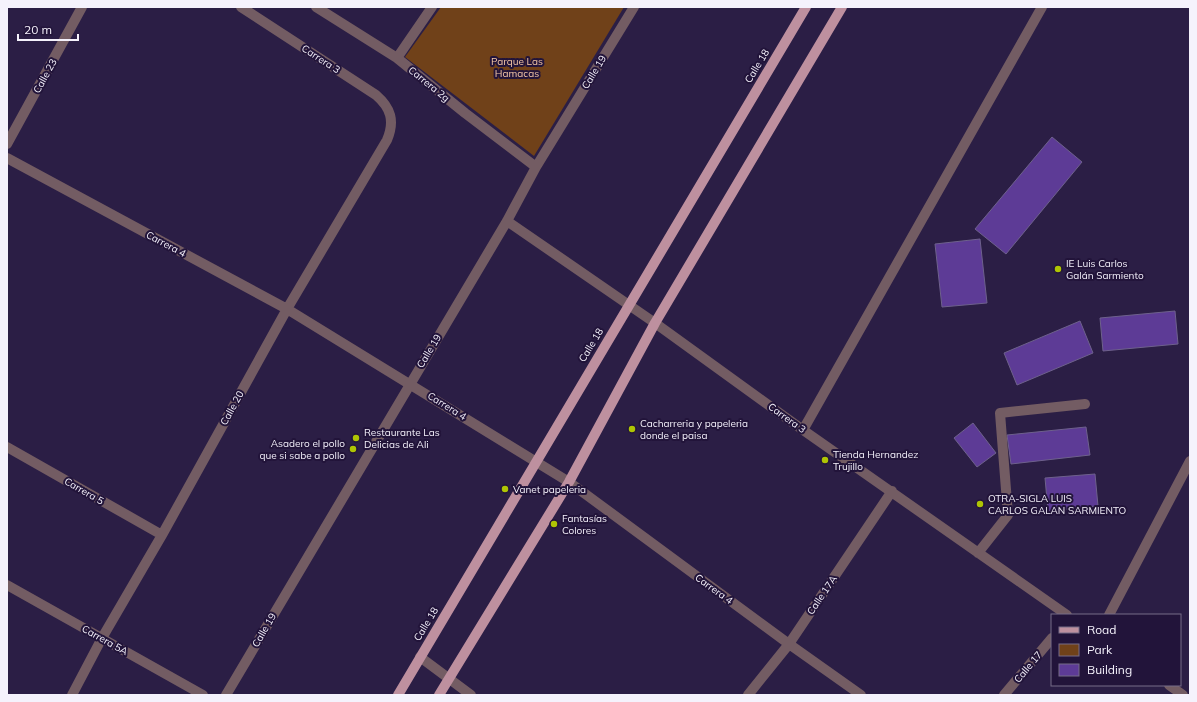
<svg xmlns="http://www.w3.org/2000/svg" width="1197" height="702" viewBox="0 0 1197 702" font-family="Mulish,sans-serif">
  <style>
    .green { fill: #704119 }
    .building { fill: #5d3b96; stroke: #6e618c }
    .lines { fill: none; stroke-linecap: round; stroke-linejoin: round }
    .minor { stroke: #735c63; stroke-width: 10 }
    .major { stroke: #be909f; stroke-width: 10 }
    .poi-dot { fill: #afc504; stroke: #22143a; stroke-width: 1.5 }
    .labels { text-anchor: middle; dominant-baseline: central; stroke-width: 4; stroke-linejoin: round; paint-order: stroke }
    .street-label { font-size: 10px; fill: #f5f2fc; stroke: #22143a }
    .park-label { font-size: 10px; fill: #f7c9a7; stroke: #22143a }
    .poi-label { font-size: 10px; fill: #f5f2fc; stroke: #22143a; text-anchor: start }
  </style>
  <rect width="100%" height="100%" fill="#2b1e45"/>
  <!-- green -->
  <path class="green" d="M441,7h183l-90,149 -129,-99z"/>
  <!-- building -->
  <path class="building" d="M1052,137l30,25 -76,92 -31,-25z
    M980,239l7,64 -45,4 -7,-63z
    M1175,311l3,33 -75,7 -3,-33z
    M1080,321l13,32 -76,32 -13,-32z
    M973,423l23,30 -19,14 -23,-29z
    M1086,427l4,28 -79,9 -4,-29z
    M1095,474l3,32 -50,5 -3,-33z"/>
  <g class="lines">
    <!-- minor -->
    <path class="minor" d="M316,7l81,51 68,55 71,54
      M397,58l35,-51
      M7,144l75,-137
      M7,158l280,151 282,173 220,162 72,51
      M507,221l148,102 148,107 264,185
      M803,430l239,-423
      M7,447l155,88
      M978,553l30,-38 -8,-102 85,-9
      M7,585l196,110
      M1109,615l81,-154
      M420,657l51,38
      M1169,685l14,10
      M72,695l30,-57 60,-103 125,-226 100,-169c8,-19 4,-32 -11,-45l-135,-88
      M226,695l281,-474 29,-54 98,-160
      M748,695l41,-51 103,-153
      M1004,695l48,-57"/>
    <!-- major -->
    <path class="major" d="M398,695l408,-688
      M439,695l130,-213 86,-159 187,-316"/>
  </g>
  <!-- markers -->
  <g class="poi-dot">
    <circle cx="1058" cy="269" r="4"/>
    <circle cx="632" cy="429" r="4"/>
    <circle cx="356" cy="438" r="4"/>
    <circle cx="353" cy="449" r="4"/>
    <circle cx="825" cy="460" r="4"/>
    <circle cx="505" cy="489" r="4"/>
    <circle cx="980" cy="504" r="4"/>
    <circle cx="554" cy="524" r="4"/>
  </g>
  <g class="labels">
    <!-- street labels -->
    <g class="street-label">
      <text transform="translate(321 59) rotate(33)">Carrera 3</text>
      <text transform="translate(757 66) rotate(-59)">Calle 18</text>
      <text transform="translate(594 72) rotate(-59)">Calle 19</text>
      <text transform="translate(45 76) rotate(-61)">Calle 23</text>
      <text transform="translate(429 84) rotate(39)">Carrera 2g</text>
      <text transform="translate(166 244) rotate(28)">Carrera 4</text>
      <text transform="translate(591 345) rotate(-59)">Calle 18</text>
      <text transform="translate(429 351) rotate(-59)">Calle 19</text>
      <text transform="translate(447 406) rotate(32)">Carrera 4</text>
      <text transform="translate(232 408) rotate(-61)">Calle 20</text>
      <text transform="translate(787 418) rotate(36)">Carrera 3</text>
      <text transform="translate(84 491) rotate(30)">Carrera 5</text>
      <text transform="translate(714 589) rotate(36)">Carrera 4</text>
      <text transform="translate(822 595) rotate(-56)">Calle 17A</text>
      <text transform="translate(426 624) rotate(-59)">Calle 18</text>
      <text transform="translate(264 630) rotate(-60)">Calle 19</text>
      <text transform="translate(105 640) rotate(29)">Carrera 5A</text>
      <text transform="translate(1028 667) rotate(-50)">Calle 17</text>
    </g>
    <!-- park labels -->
    <g class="park-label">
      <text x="517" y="61">Parque Las<tspan x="517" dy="12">Hamacas</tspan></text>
    </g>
    <!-- poi labels -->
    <g class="poi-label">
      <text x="1066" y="263">IE Luis Carlos<tspan x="1066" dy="12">Galán Sarmiento</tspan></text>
      <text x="640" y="423">Cacharreria y papeleria<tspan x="640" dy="12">donde el paisa</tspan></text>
      <text x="364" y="432">Restaurante Las<tspan x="364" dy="12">Delicias de Ali</tspan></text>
      <text x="345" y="443" text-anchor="end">Asadero el pollo<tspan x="345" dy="12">que si sabe a pollo</tspan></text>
      <text x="833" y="454">Tienda Hernandez<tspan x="833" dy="12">Trujillo</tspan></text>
      <text x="513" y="489">Vanet papeleria</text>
      <text x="988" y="498">OTRA-SIGLA LUIS<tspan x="988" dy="12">CARLOS GALAN SARMIENTO</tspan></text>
      <text x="562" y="518">Fantasías<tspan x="562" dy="12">Colores</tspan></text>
    </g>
  </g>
  <!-- border -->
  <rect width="1197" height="702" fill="none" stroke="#f5f2fc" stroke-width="16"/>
  <!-- legend -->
  <rect x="1051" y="614" width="130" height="72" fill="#22143a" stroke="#766d88"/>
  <rect x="1059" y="627" width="20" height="6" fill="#be909f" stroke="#766d88"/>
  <text x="1087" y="634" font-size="12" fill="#f5f2fc">Road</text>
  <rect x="1059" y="644" width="20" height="12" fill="#704119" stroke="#766d88"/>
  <text x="1087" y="654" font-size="12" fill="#f5f2fc">Park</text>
  <rect x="1059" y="664" width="20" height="12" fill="#5d3b96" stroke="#766d88"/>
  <text x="1087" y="674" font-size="12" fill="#f5f2fc">Building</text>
  <!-- scale -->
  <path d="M18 34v6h60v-6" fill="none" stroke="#f5f2fc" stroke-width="2"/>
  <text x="24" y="34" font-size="12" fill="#f5f2fc" stroke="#22143a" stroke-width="3" paint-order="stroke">20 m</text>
</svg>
